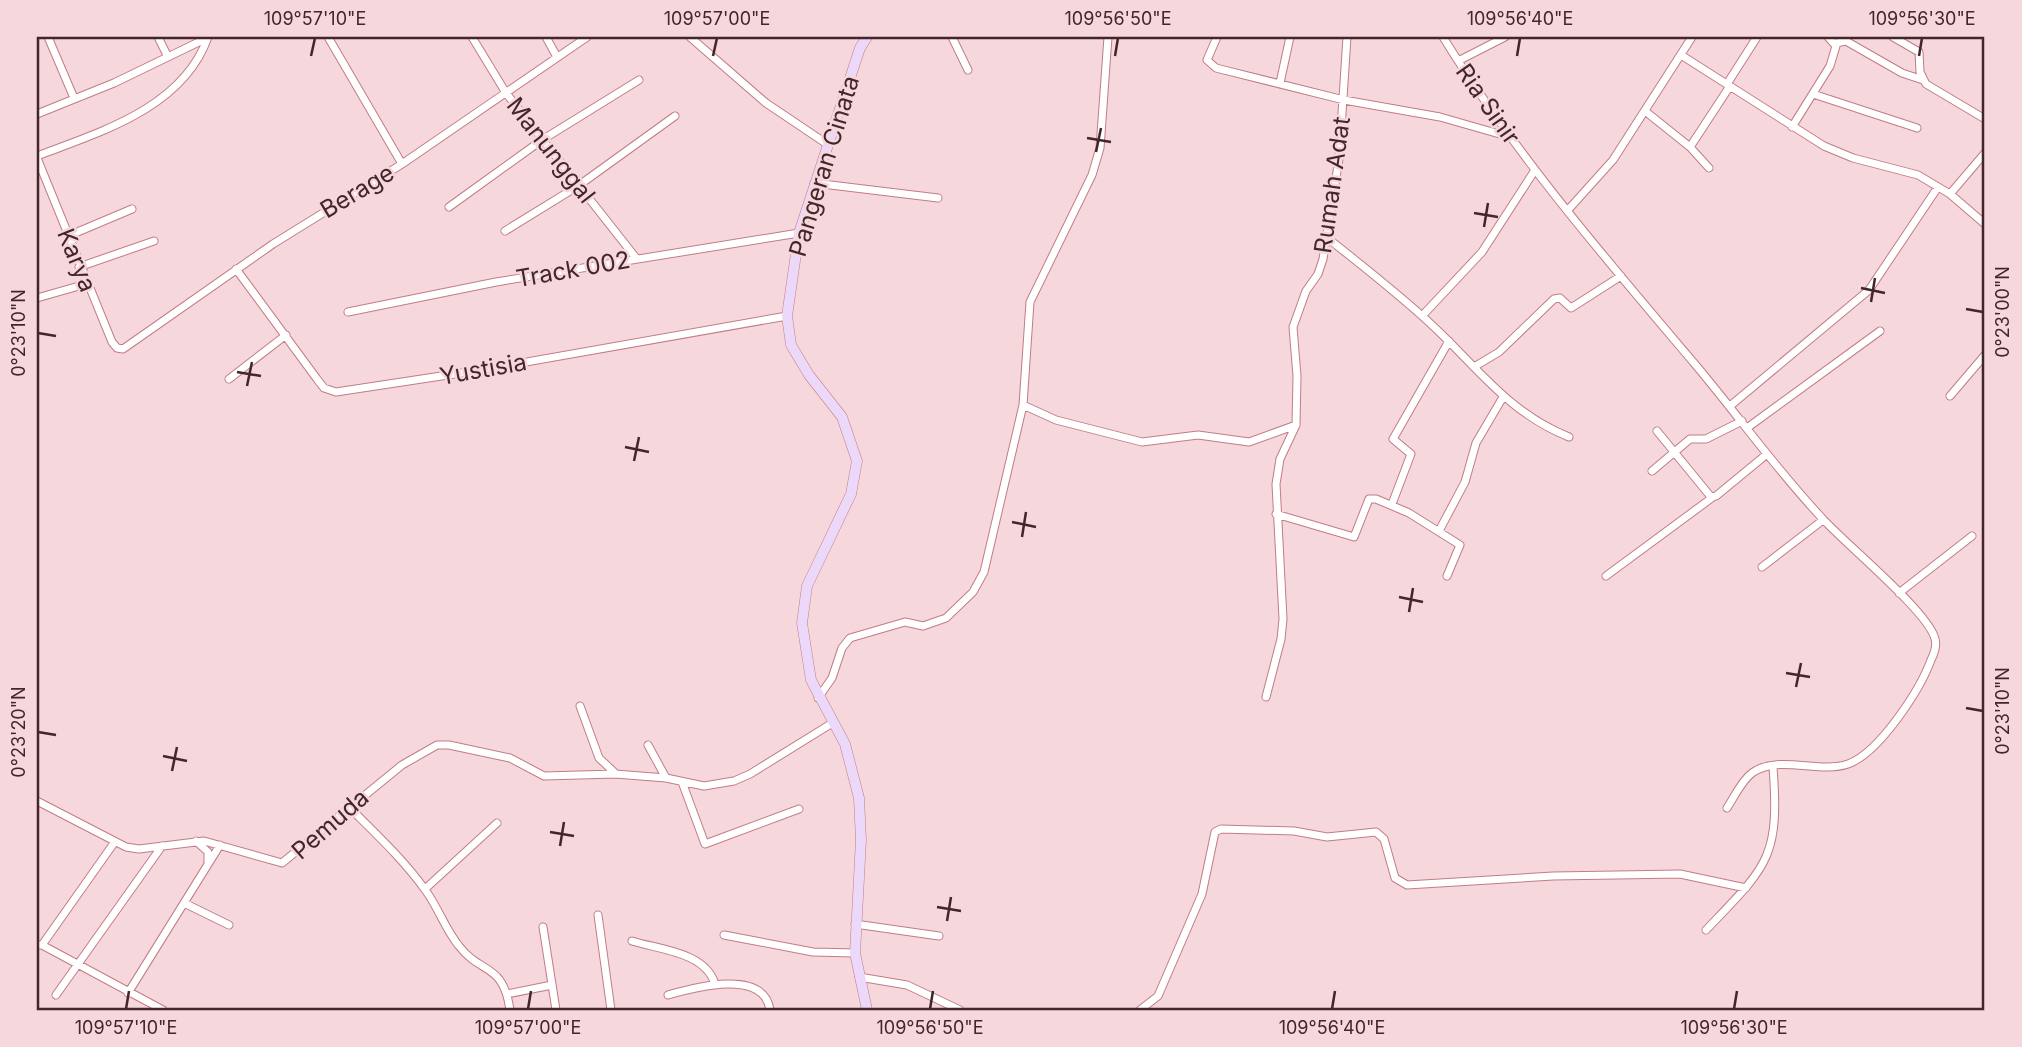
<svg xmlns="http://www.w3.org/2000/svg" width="2022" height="1047" viewBox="0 0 2022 1047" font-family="Inter,sans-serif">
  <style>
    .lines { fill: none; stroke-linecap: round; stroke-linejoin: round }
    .street-casing { stroke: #c27c87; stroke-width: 9 }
    .secondary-casing { stroke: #c27c87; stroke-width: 11 }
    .street { stroke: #fff; stroke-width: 7 }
    .secondary { stroke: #ecd9fa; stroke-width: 10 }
    .ticks { fill: none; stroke: #43262a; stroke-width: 2.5 }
    .labels { text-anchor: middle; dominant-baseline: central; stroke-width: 5; stroke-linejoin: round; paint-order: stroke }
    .street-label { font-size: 24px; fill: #43262a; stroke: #f6d7db }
    .neatline { fill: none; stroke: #43262a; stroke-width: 2.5 }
    .ticks-label { font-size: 18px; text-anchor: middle; fill: #43262a }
  </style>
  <rect width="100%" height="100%" fill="#f6d7db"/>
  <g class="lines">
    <defs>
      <path id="street" d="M48,37l26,61
        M158,37l9,18
        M328,37l74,127
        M472,37l34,56 130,165
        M546,37l11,20
        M690,37l76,66 61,41
        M952,37l16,33
        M1108,37l-8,111 -8,27 -62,127 -7,103 33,15 86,22 56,-7 51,7 47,-17
        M1217,37l-10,23 9,8 128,32 96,17 70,20
        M1443,37c72,117 162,221 251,326 43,51 81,105 127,154 22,25 108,95 114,122 2,7 -1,15 -4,21 -11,30 -52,93 -83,104 -29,10 -70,-10 -96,9 -11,8 -18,25 -25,35
        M1893,37l26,15 1,20 6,12 59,35
        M1836,43l10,-2 56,32 21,7
        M1681,55l143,91 29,12 65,17 32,19 35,30
        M1458,61l47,-24
        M1280,83l10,-46
        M1727,84l30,-47
        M1813,94l104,34
        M1645,111l45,36 19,21
        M37,114l77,-31 93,-45
        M1792,127l38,-61 6,-20 -8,-9
        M1690,147l40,-61
        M37,156c63,-24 146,-48 171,-119
        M37,158l75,184 5,6 6,1 150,-105 129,-80 185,-127
        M814,183l124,15
        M1950,194l35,-41
        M449,207l93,-67 97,-60
        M1568,210l45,-50 79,-123
        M505,231l73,-45 97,-70
        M68,236l64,-27
        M1325,236c36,29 74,58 108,90 46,43 76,87 136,111
        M79,267l75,-26
        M236,269l81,110 7,9 12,4 145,-22 306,-54
        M37,298l49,-14
        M348,312l148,-30 303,-49
        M1422,316l60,-64 53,-82
        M1474,367l25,-15 55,-53 6,-1 11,10 50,-32
        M229,379l57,-44
        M1950,396l35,-41
        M1730,406l139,-116 69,-103
        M1747,428l133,-97
        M1657,431l54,66 5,-1 51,-42
        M1652,471l38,-32h16l36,-18
        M1392,504l19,-50 -18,-15 56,-98
        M1276,514l78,23 15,-38h7l33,14 51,32 -13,31
        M1439,531l26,-49 11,-39 27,-46
        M1762,567l61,-47
        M1606,576l107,-79
        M1899,593l73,-57
        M1266,697l15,-58 2,-20 -7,-135 4,-25 16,-34 1,-49 -4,-49 13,-36 12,-17 5,-15 16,-100 8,-122
        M818,698l14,-20 10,-30 8,-10 55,-16 18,4 23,-8 27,-26 11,-20 39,-167
        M580,706l19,52 16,15
        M648,745l18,33
        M682,782l23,62 94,-35
        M37,801l89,46 13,2 65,-8 78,22 120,-98 35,-20h12l61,13 34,18 71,-2 51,4 38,8 30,-5 16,-7 84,-52
        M349,807c27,27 55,53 77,84 13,18 19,38 33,55 22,29 44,16 51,64
        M196,841l12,11v11
        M425,889l72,-66
        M184,903l45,22
        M598,915l13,95
        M855,924l84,12
        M543,927l13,83
        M1706,930c61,-64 74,-71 67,-163
        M724,935l89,17 42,1
        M632,941c29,9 73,11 83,43
        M37,945h5l121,65
        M42,945l72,-102
        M859,977l48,8 53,25
        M128,993l92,-148
        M507,994l45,-9
        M56,995l106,-149
        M668,995c25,-7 96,-27 102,15
        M1140,1010l18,-14 44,-102 13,-62 6,-3 73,2 33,6 49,-5 8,7 11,39 12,7 146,-9 127,-2 66,14"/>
      <path id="secondary" d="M867,1010l-12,-57 6,-113 -2,-42 -14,-54 -34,-64 -9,-57 5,-37 44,-92 6,-33 -15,-44 -33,-42 -18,-30 -4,-29 12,-83 61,-185 7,-11"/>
    </defs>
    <!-- street casing -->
    <use href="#street" class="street-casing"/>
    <!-- secondary casing -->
    <use href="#secondary" class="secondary-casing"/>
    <!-- street -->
    <use href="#street" class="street"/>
    <!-- secondary -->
    <use href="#secondary" class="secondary"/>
  </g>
  <!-- ticks -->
  <path class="ticks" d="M311,56l4,-18M713,56l4,-18M1115,56l3,-18M1517,56l3,-18M1919,56l3,-18M1087,138l24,4M1096,152l5,-24M1474,213l24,4M1484,227l4,-24M1861,288l24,5M1871,302l4,-24M1966,309l17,3M38,333l18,3M237,372l24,4M247,386l5,-24M625,447l24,5M634,461l5,-24M1012,522l24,5M1022,537l4,-25M1399,597l24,5M1409,612l4,-24M1786,673l24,4M1796,687l5,-24M1966,708l17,3M38,732l18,3M163,756l24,5M172,771l5,-24M550,832l24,4M560,846l4,-24M937,907l24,4M947,921l4,-24M126,1009l3,-18M528,1009l3,-18M930,1009l3,-18M1332,1009l3,-18M1734,1009l3,-18"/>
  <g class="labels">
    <!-- street labels -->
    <g class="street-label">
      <text transform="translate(1488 104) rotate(55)">Ria Sinir</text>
      <text transform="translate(551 150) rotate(52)">Manunggal</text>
      <text transform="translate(824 166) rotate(-73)">Pangeran Cinata</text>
      <text transform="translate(1332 185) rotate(-82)">Rumah Adat</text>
      <text transform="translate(357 191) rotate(-31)">Berage</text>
      <text transform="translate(77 260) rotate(68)">Karya</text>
      <text transform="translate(573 269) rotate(-10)">Track 002</text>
      <text transform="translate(483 369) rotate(-10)">Yustisia</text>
      <text transform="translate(330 824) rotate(-41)">Pemuda</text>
    </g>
  </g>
  <!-- border -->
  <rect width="2022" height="1047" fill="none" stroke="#f6d7db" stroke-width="77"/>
  <rect x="38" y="38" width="1945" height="971" class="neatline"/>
  <g class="ticks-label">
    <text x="315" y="25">109°57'10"E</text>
    <text x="717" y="25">109°57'00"E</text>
    <text x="1118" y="25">109°56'50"E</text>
    <text x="1520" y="25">109°56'40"E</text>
    <text x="1922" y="25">109°56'30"E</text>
    <text transform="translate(2003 312) rotate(-90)" y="6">0°23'00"N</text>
    <text transform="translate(19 333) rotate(-90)" y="6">0°23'10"N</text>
    <text transform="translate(2003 711) rotate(-90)" y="6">0°23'10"N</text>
    <text transform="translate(19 732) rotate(-90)" y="6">0°23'20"N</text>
    <text x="126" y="1034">109°57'10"E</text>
    <text x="528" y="1034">109°57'00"E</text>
    <text x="930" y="1034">109°56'50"E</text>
    <text x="1332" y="1034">109°56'40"E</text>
    <text x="1734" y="1034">109°56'30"E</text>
  </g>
</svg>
